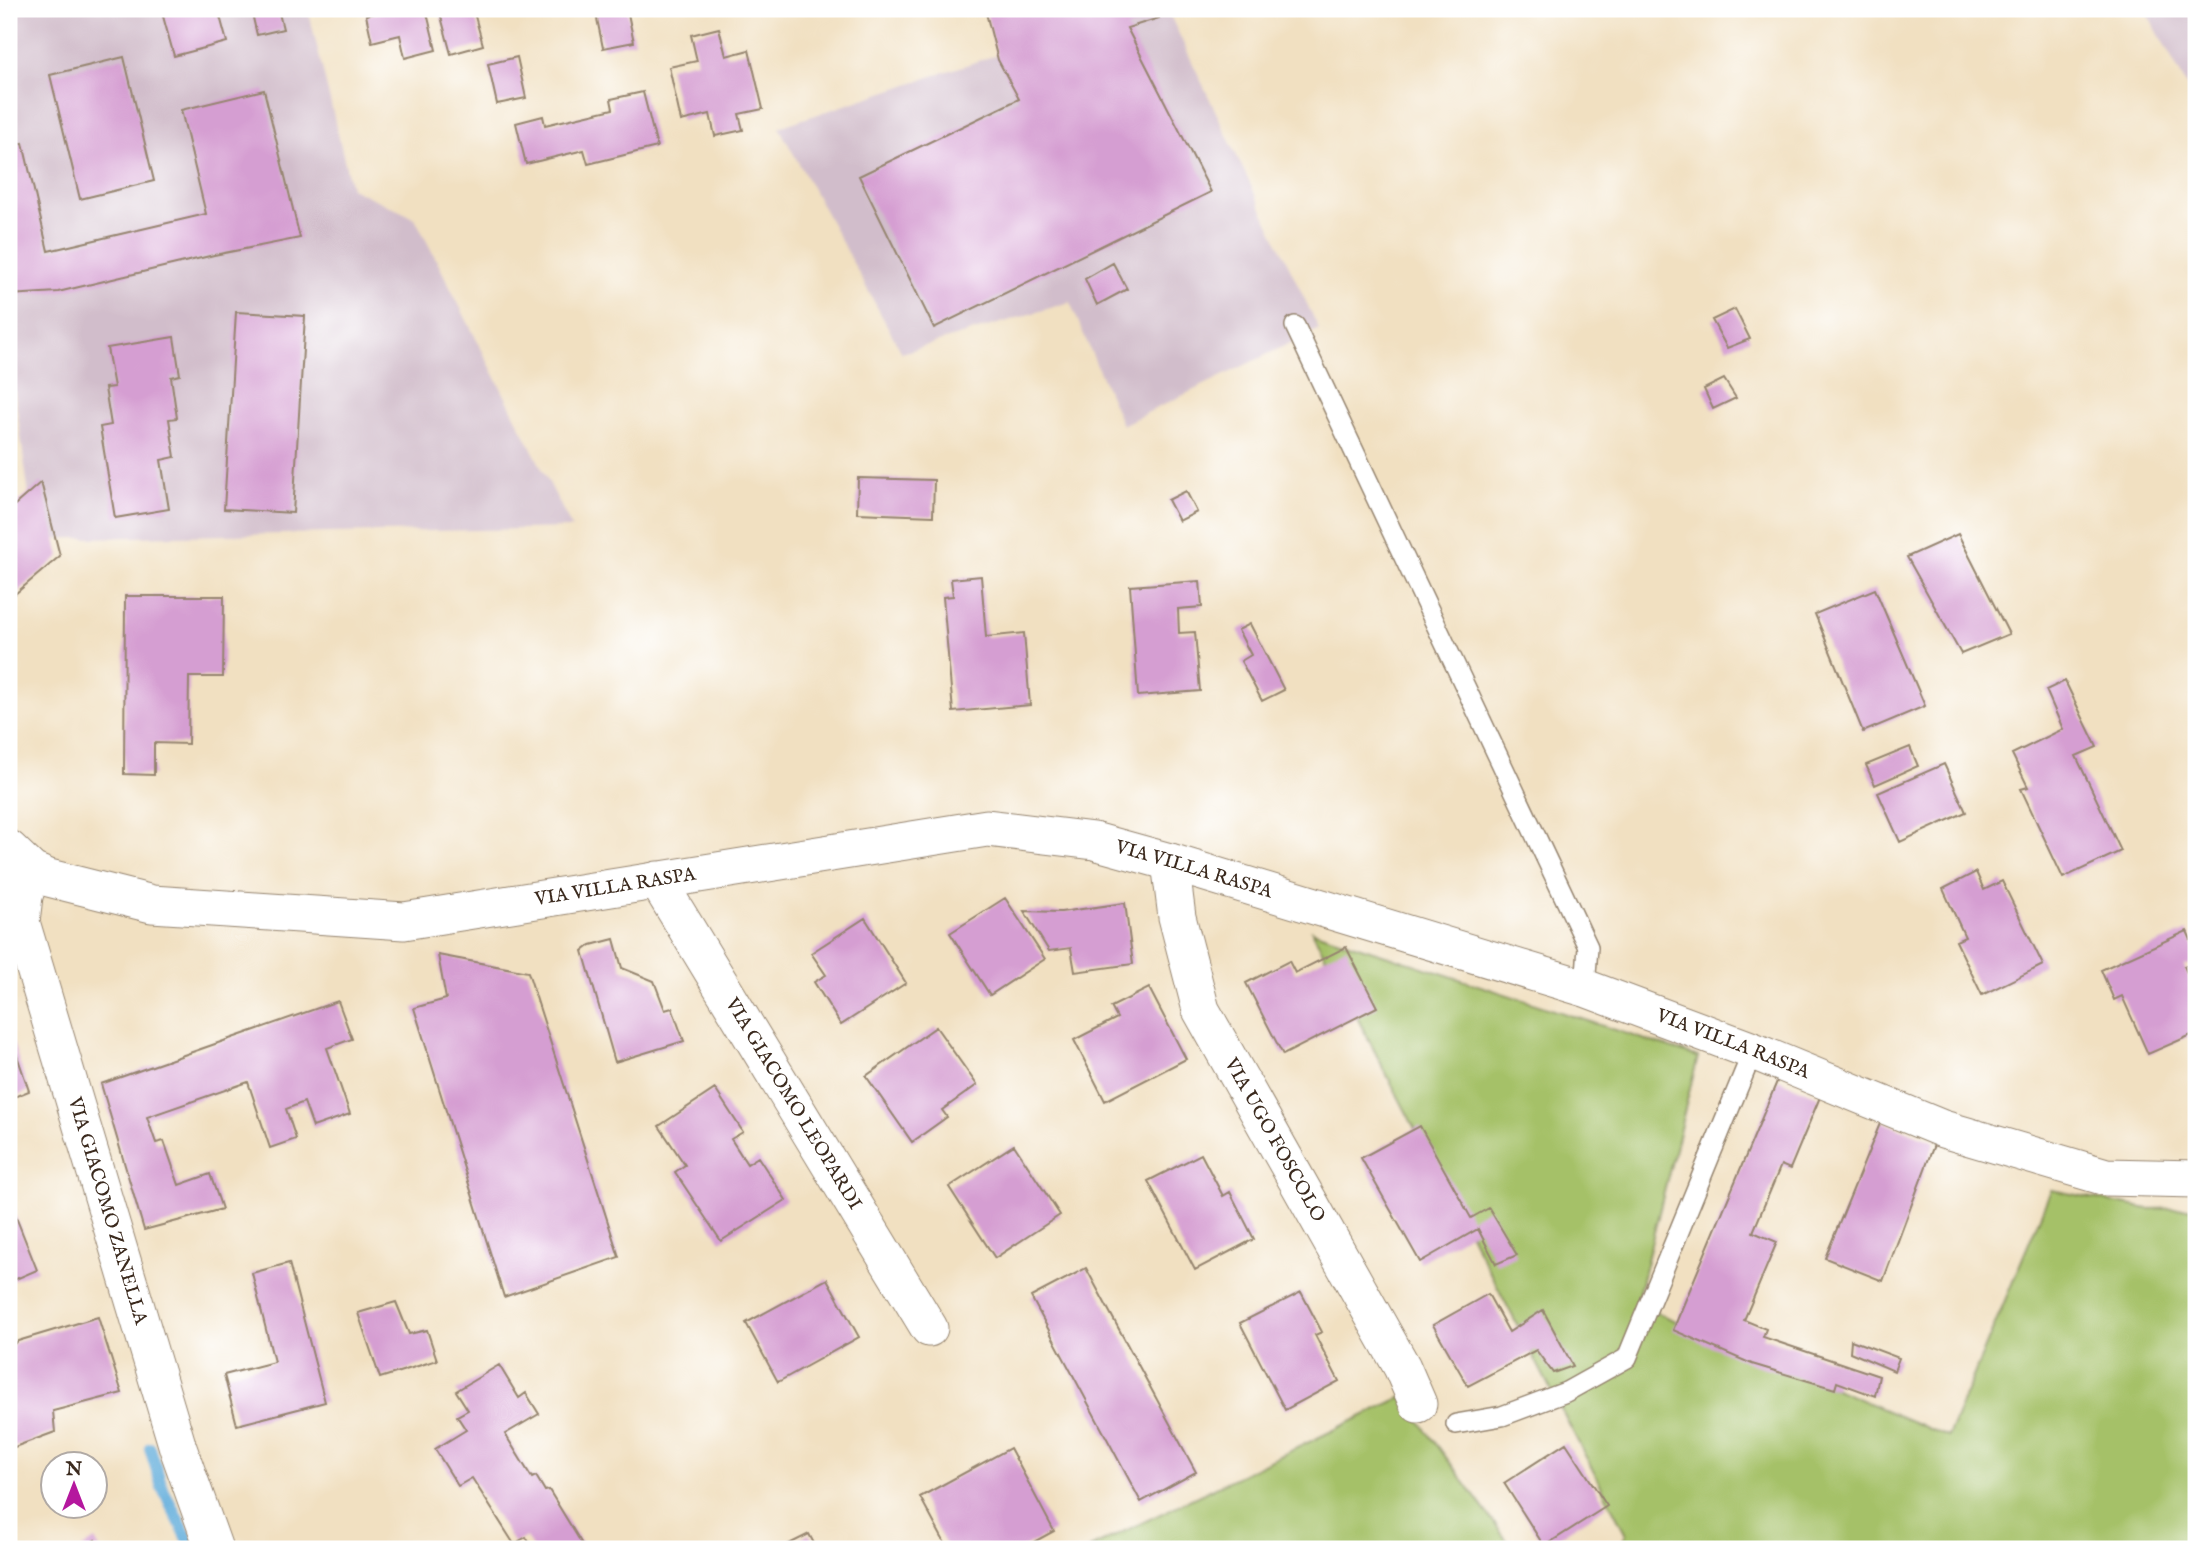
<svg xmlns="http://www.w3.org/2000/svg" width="2205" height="1558" viewBox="0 0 2205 1558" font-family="'IM FELL English',serif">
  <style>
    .industrial { fill: #d1bdcb }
    .green { fill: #a5c168; stroke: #707643; stroke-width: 2 }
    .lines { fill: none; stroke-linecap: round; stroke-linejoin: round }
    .stream { stroke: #63aedb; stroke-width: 12 }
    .building { fill: #d59ed2 }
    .service-casing { stroke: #968570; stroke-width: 22 }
    .minor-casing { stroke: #968570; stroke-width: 39 }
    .service { stroke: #fff; stroke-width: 19 }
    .minor { stroke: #fff; stroke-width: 37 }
    .labels { text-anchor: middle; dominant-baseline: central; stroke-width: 5; stroke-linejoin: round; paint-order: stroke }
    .street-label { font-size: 19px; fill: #3b2a1e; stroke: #fff }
  </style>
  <rect width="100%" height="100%" fill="#fff"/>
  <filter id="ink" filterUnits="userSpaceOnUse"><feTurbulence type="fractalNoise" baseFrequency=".0143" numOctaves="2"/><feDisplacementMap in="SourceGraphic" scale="14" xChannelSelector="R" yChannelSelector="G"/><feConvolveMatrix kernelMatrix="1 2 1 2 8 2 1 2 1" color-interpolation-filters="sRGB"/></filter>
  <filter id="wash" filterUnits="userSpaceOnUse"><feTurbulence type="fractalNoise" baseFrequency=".00686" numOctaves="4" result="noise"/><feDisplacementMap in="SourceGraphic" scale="28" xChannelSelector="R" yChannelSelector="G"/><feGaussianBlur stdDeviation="1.57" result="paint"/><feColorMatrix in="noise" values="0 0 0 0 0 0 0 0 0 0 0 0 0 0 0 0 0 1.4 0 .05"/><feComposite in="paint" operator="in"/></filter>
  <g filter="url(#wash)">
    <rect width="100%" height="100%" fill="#f1e0c1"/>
    <!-- industrial -->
    <path class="industrial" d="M9,9h299l43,179 64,30 157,310 -537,11 -23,-166 -3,1z
      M1135,9h32l152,320 -197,96 -52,-123 -168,51 -123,-226z
      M2145,9h51v94z"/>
    <!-- green -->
    <path class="green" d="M1312,931l386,126 -62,247 312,133 103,-247 97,19 48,-1v341h-577l7,-15z
      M1402,1397l111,152h-425z"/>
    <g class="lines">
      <!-- stream -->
      <path class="stream" d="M150,1448l12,39 31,62"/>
    </g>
    <g id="blocks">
      <!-- building -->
      <path class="building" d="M161,9h57l9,33 -53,14z
        M251,9h27l5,20 -26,6z
        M392,9h34l10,41 -31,8 -5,-23 -28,7 -6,-27z
        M439,9h34l10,36 -32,9z
        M595,9h32l7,33 -31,6z
        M985,9h172l2,9 -32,10 84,164 -277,136 -75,-152 160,-77 -21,-39z
        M719,28l7,28 23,-6 14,59 -24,5 4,16 -28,6 -5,-22 -29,7 -12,-54 28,-6 -6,-26z
        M124,57l30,124 -74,18 -30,-124z
        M517,57l9,41 -29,6 -9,-40z
        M264,90l36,148 -86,17 -156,37 -49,3v-149l14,-3 25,108 158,-37 -25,-104z
        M643,92l14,55 -69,17 -4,-14 -58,14 -10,-41 27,-7 2,9 68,-16 -2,-10z
        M1113,263l14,26 -30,16 -12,-26z
        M1735,309l15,30 -23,9 -15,-28z
        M236,312l69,4 -12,197 -69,-4z
        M174,337l6,38 -9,2 6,41 -8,1 6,38 -14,3 8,49 -54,9 -15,-91 11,-2 -6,-37 9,-1 -7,-39z
        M1724,379l12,19 -23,11 -9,-20z
        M858,478l76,2 -1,36 -76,-3z
        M41,482l19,74 -51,43v-89z
        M1186,491l11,21 -18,9 -11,-21z
        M1958,534l51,100 -48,20 -54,-97z
        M981,576l5,61 38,-4 6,72 -77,7 -10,-115 10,-1 -2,-17z
        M1200,581l2,26 -24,2 1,24 16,-1 5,59 -62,5 -8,-110z
        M1875,589l50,117 -62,26 -48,-118z
        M125,596h99l-1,81h-34l-1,67 -34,-1v32l-30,-1z
        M1250,624l34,66 -22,11 -21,-40 10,-6 -13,-25z
        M2065,681l32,66 -21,9 45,95 -58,27 -42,-89 7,-2 -16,-33 51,-25 -17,-39z
        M1910,747l8,19 -43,19 -9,-20z
        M1944,764l22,48 -66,30 -22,-49z
        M1976,872l8,18 18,-9 41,84 -61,30 -26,-54 9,-4 -22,-48z
        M1005,898l40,61 -55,36 -40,-62z
        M1125,903l8,61 -58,8 -4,-24 -22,3 -25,-40 37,1z
        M865,918l41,65 -65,42 -27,-43 12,-7 -15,-22z
        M2187,931l9,20v12l-12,3 12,27v40l-48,21 -26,-58 -8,4 -13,-30z
        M614,939l8,29 32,13 11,29 7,-2 12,33 -69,21 -32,-111 8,-6z
        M1346,947l31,60 -94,48 -37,-72 43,-22 6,12z
        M438,955l90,17 91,285 -115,40 -90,-289 32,-9z
        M1149,988l37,71 -81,42 -31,-61 43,-22 -6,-11z
        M338,1001l14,38 -25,9 23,66 -37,13 -9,-25 -18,7 10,30 -26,9 -22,-66 -101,35 9,26 8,-2 15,44 31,-11 12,35 -78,21 -43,-146z
        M936,1027l41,58 -35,25 5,7 -35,25 -46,-66z
        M9,1032l20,59 -20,8z
        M1778,1079l42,18 -30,72 -9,-4 -28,67 24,10 -33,78 22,9 -3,8 116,39 -4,20 -38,-14 -2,7 -83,-25 -79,-34z
        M715,1089l28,43 -12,7 16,25 11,-7 28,43 -65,41 -46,-69 10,-7 -26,-39z
        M1881,1121l54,21 -52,139 -58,-23z
        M1420,1126l51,92 18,-10 28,47 -21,9 -18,-35 -58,33 -59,-104z
        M1014,1145l46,70 -65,43 -46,-71z
        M1201,1154l22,42 7,-4 24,47 -59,31 -47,-89z
        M14,1212l23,58 -28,12v-68z
        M289,1263l36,139 -88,23 -13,-50 50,-13 -22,-89z
        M1086,1268l110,204 -55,30 -110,-205z
        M827,1279l32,58 -81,45 -32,-59z
        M1301,1292l21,40 -7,3 24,46 -54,29 -45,-87z
        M1488,1294l21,38 34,-22 30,56 -20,7 -17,-23 -68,36 -35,-61z
        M396,1302l13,32 18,-4 10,30 -57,18 -22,-65z
        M98,1317l24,76 -69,18 2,21 -46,17v-101l9,-7z
        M1851,1340l48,18 -5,13 -44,-19z
        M499,1365l20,33 7,-5 13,21 -34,20 27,44 4,-2 9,15 4,-1 36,59h-52l-7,-12 -12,7 -42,-66 -14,8 -23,-37 31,-19 -9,-14 11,-6 -12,-19z
        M1566,1443l41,63 -63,40 -40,-63z
        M1010,1448l44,83 -33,18h-73l-28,-52z
        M809,1534l8,15h-38z
        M95,1540l5,9h-19z"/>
    </g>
  </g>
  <g filter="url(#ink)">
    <use href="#blocks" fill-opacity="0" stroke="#968570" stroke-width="2"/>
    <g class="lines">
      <defs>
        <path id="service" d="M1295,326l293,621 -3,41
          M1456,1424l46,-8 64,-24 61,-34 126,-307"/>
        <g id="minor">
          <path id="s1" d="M9,849l23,22 17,7 103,26 252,17 583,-93 107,13 76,21 415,126 168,63 190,78 163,48 90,2"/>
          <path id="s2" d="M1170,862l7,55 24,93 201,357 16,37"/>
          <path id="s3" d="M32,871l-8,25 -3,26 157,526 36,101"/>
          <path id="s4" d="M657,880l272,448"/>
        </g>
      </defs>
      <!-- service casing -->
      <use href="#service" class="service-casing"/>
      <!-- minor casing -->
      <use href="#minor" class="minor-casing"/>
      <!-- service -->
      <use href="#service" class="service"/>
      <!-- minor -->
      <use href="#minor" class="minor"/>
    </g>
  </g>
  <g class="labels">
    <!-- street labels -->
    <g class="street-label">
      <text stroke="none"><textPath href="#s1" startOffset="1211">VIA VILLA RASPA</textPath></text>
      <text stroke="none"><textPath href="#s1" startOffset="623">VIA VILLA RASPA</textPath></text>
      <text stroke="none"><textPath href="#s1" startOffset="1778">VIA VILLA RASPA</textPath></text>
      <text stroke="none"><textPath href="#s4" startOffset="262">VIA GIACOMO LEOPARDI</textPath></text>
      <text stroke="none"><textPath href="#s2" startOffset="301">VIA UGO FOSCOLO</textPath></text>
      <text stroke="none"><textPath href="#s3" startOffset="354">VIA GIACOMO ZANELLA</textPath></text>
    </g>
  </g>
  <!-- margin -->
  <rect width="2205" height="1558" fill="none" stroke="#fff" stroke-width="35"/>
  <!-- north arrow -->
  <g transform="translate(74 1485)"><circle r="33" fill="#ffffff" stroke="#b1aaa5" stroke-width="2"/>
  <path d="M0-5L12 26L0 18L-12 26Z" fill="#b5179e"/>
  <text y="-10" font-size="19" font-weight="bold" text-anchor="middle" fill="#3b2a1e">N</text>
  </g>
</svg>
